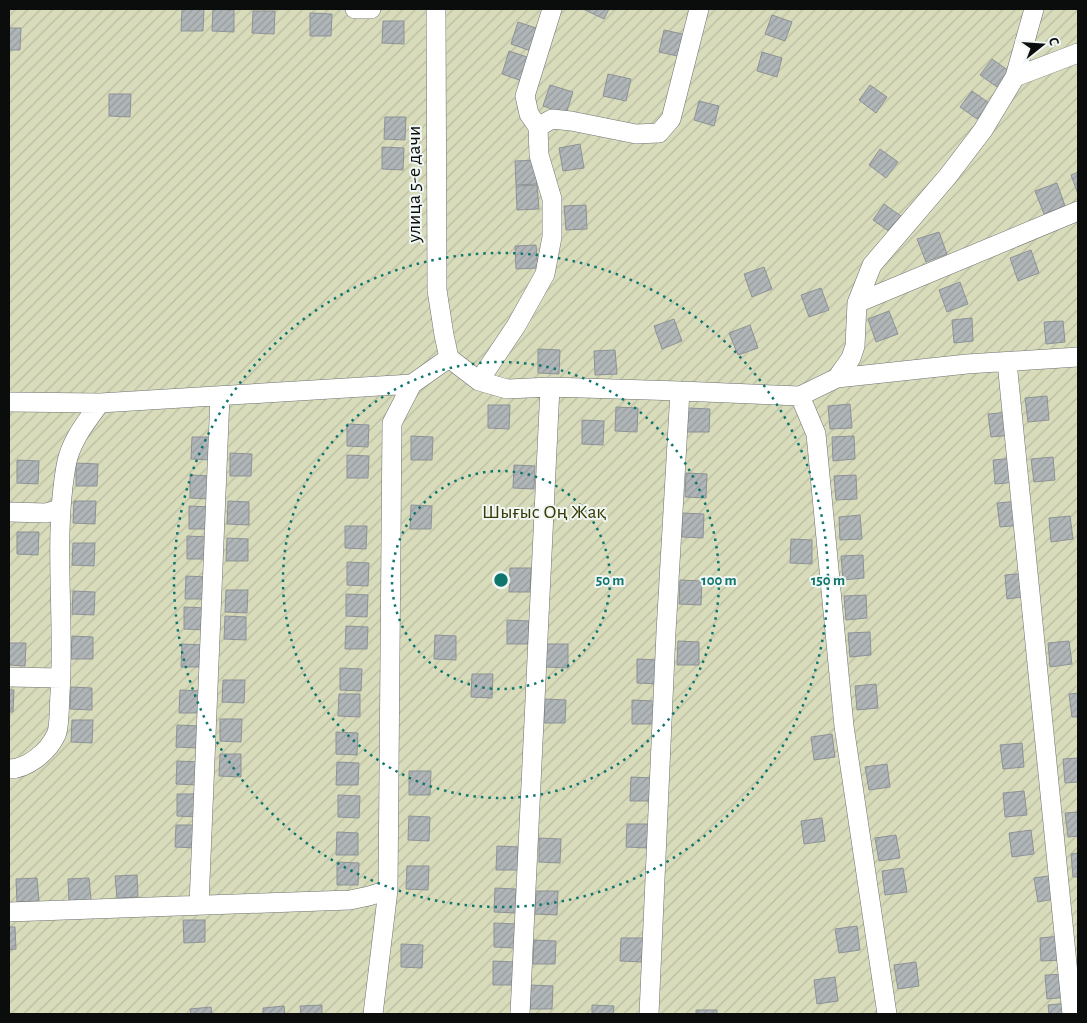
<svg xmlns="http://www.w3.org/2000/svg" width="1087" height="1023" viewBox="0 0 1087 1023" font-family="'Alegreya Sans',sans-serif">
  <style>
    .garden { fill: url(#garden-furrows) }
    .building { fill: url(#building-hatch); stroke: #8d9395 }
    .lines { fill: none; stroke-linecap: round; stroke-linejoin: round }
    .minor-casing { stroke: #6c7271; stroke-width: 20 }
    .minor { stroke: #fff; stroke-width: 19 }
    .ring { fill: none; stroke: #0f766e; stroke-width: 2.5; stroke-dasharray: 2.5 5 }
    .labels { text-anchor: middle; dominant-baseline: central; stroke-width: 4; stroke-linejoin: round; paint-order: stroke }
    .street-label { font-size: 20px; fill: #0b0d0d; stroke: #f0f7f5 }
    .park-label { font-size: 20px; fill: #383a04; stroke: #f0f7f5 }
    .centre { fill: #0f766e; stroke: #f0f7f5; stroke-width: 2.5 }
    .ring-label { font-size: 15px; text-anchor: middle; font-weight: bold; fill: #0f766e; stroke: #f0f7f5; stroke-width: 4; stroke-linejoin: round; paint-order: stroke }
  </style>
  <defs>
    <pattern id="garden-furrows" width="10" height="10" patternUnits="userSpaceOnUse" patternTransform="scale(1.25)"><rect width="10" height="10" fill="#d9dcbb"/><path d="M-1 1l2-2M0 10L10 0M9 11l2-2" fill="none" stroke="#b9bca0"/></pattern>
    <pattern id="building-hatch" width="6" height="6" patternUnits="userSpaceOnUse" patternTransform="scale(1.25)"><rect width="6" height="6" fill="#b0b6b8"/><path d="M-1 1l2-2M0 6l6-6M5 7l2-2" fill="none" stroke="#969b9d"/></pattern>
  </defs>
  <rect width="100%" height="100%" fill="#e3e9e8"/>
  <!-- garden -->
  <path class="garden" d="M9,9h1069v1005h-1069z"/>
  <!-- building -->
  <path class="building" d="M182,9h22l-1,22h-22z
    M213,9l21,1v22l-22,-1z
    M583,9h26l-5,10z
    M253,11h22l-1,23 -22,-1z
    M310,13l22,1 -1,22h-21z
    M772,15l20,7 -7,19 -20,-7z
    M383,21h21v23l-22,-1z
    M518,22l21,7 -8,22 -20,-7z
    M9,28h12l-1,22h-11z
    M664,30l23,5 -5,22 -23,-5z
    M509,51l21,7 -8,23 -20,-7z
    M762,52l20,6 -5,19 -20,-6z
    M992,59l17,12 -12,16 -17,-12z
    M608,74l23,5 -5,22 -23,-5z
    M550,85l23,7 -7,22 -23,-8z
    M870,85l17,12 -11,16 -17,-13z
    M972,91l17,12 -12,16 -17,-12z
    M109,94h22l-1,23 -21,-1z
    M699,101l20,5 -5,20 -20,-6z
    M385,117h21l-1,23 -21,-1z
    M580,144l4,24 -21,3 -4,-23z
    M382,147l22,1 -1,22 -21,-1z
    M880,149l18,13 -12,16 -17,-13z
    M536,160l1,24 -21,1 -1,-24z
    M1078,172v22l-7,-19z
    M1057,183l8,23 -21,8 -9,-23z
    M537,185l2,24 -22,1 -1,-24z
    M884,204l17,12 -11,16 -17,-12z
    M586,205l1,24 -21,1 -2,-24z
    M939,232l8,22 -21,8 -9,-23z
    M536,245l2,23 -22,1 -1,-23z
    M1031,250l8,23 -21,8 -8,-23z
    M764,267l8,22 -20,8 -8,-23z
    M960,282l8,22 -21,8 -8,-22z
    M821,288l8,22 -20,7 -8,-22z
    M889,311l9,23 -22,8 -8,-23z
    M972,318l1,23 -19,2 -2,-23z
    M674,319l8,22 -20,8 -8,-23z
    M1063,321l2,21 -19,2 -2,-22z
    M750,325l8,23 -20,7 -9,-22z
    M538,349l22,1 -1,24 -21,-1z
    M615,350l2,24 -22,1 -1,-24z
    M1047,396l2,24 -21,2 -3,-24z
    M850,404l2,24 -22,1 -2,-23z
    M488,405h22l-1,24 -21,-1z
    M616,407l22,1 -1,24 -22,-1z
    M688,408l22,1 -1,23h-22z
    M1010,412l2,23 -21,2 -3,-23z
    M582,420l22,1 -1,24 -21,-1z
    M347,424l22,1 -1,22 -21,-1z
    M411,436l22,1 -1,23h-21z
    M854,436l1,23 -22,2 -1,-24z
    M192,437h21l-1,23 -21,-1z
    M230,453l22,1 -1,22h-21z
    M347,455l22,1 -1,22h-21z
    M1053,457l2,23 -21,2 -3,-23z
    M1014,458l3,24 -22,2 -2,-24z
    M17,460l22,1 -1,23 -21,-1z
    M76,463l22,1 -1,22h-21z
    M514,465l21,1 -1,23 -21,-1z
    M686,473l21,1 -1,24 -21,-1z
    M190,475l22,1 -1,23 -21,-1z
    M856,475l1,24 -21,1 -2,-24z
    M74,501h22l-1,23 -22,-1z
    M228,501l21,1v23l-22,-1z
    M1019,501l2,24 -21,2 -3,-24z
    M411,505l21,1 -1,23h-21z
    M189,506l22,1 -1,22h-21z
    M682,513l22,1 -1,24 -21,-1z
    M860,515l2,24 -22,1 -1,-23z
    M1070,516l3,23 -22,3 -2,-24z
    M345,526h22l-1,23 -21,-1z
    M17,532h22l-1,23 -21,-1z
    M187,536l22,1 -1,22h-21z
    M227,538l21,1v22h-22z
    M791,539l21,1v24l-22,-1z
    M73,543h22l-1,23 -22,-1z
    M863,555l1,23 -21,2 -2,-24z
    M347,562l22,1 -1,23 -21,-1z
    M510,568h21l-1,24h-21z
    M1026,573l3,23 -22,3 -2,-24z
    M186,576l21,1v22h-22z
    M680,580l22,1 -1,24 -22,-1z
    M226,590h22l-1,23 -22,-1z
    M73,591l22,1 -1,23 -22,-1z
    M346,594l22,1 -1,22 -21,-1z
    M866,595l1,23 -21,2 -2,-24z
    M184,607l22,1v22l-22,-1z
    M225,616l21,1v23l-22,-1z
    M507,620l22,1 -1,23h-21z
    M346,626l22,1 -1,22h-22z
    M870,632l1,23 -21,2 -2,-24z
    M435,635l21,1v24l-22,-1z
    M72,636l21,1v22h-22z
    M678,641l21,1v23h-22z
    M1069,641l3,23 -22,3 -2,-24z
    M9,643h17l-1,23 -16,-1z
    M182,644l22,1 -1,22h-22z
    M547,644h21v24l-22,-1z
    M637,659l22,1 -1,24 -21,-1z
    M340,668l22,1 -1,22 -21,-1z
    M472,674h21l-1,24 -21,-1z
    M223,680h22l-1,23 -22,-1z
    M876,684l2,24 -21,2 -2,-24z
    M71,687l21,1v22l-22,-1z
    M9,690h5l-1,22h-4z
    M180,690l21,1v22h-22z
    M1078,693v24h-6l-3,-23z
    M339,694h21v23l-22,-1z
    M545,699l21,1 -1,23h-21z
    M632,700l22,1 -1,23h-21z
    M220,719h22l-1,23 -21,-1z
    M72,720h21l-1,23 -21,-1z
    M177,725l22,1 -1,22 -22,-1z
    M336,732l22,1 -1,22 -21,-1z
    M832,734l3,23 -21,3 -3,-23z
    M1022,743l2,24 -21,2 -3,-24z
    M220,754h21v23l-22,-1z
    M1078,758v24l-13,1 -2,-24z
    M177,761l22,1 -1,23 -22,-1z
    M337,762l22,1 -1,22h-22z
    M887,764l3,23 -21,3 -4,-23z
    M409,771h22l-1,24h-21z
    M631,777l21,1v23h-22z
    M1024,791l3,24 -22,2 -2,-24z
    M177,794h22l-1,23 -21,-1z
    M338,795l22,1 -1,22 -21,-1z
    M1078,812v24l-10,1 -3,-24z
    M409,816l21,1 -1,24 -21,-1z
    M822,818l3,23 -21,3 -3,-23z
    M627,824h22l-1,24 -22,-1z
    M176,825h21v23l-22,-1z
    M1031,830l3,24 -22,3 -3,-24z
    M337,832l21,1v22h-22z
    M896,835l4,23 -21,3 -4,-23z
    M539,838l22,1 -1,24 -21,-1z
    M497,846l21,1v23h-22z
    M1078,853v24h-5l-2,-23z
    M337,862l22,1 -1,22h-21z
    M407,866h22l-1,24 -22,-1z
    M903,868l4,24 -22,3 -3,-24z
    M137,875l1,22 -21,1 -2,-22z
    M1055,875l4,23 -21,4 -4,-24z
    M37,878l2,23 -22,1 -1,-23z
    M89,878l2,22 -22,2 -1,-23z
    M495,888l21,1v24l-22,-1z
    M536,891h22l-1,24 -22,-1z
    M183,920h22v22l-21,1z
    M494,923l22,1 -1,24 -21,-1z
    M857,926l3,24 -21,3 -4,-24z
    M9,927h6l1,22 -7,1z
    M1061,936l2,24 -22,1 -1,-23z
    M621,938h22l-1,24 -22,-1z
    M534,940l22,1 -1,23h-22z
    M401,944l22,1 -1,23 -21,-1z
    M493,961l22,1 -1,23h-21z
    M916,962l3,24 -21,3 -4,-24z
    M1067,974l1,23 -21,2 -2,-24z
    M835,977l3,24 -21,3 -3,-24z
    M531,985l22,1 -1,23h-22z
    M1070,1003v11h-21l-1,-9z
    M322,1005v9h-21l-1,-8z
    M592,1005l22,1 -1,8h-21z
    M284,1006l1,8h-22v-6z
    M211,1007l1,7h-21l-1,-5z
    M696,1010h21v4h-21z"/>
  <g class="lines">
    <defs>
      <path id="minor" d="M355,9h16
        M436,9l1,281 7,45 5,23
        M1015,77l63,-24
        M538,127l-9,-13 -4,-18 27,-87
        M857,303l221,-92
        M449,358l30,23 28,8 43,-2 130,4 120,5 16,38 28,292 43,288
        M1007,362l65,652
        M837,378l14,-20 4,-12 2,-43 15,-38 76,-89 35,-46 32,-53 19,-68
        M479,381l37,-55 29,-52 7,-37v-38l-13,-44 -1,-28 14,-8 19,2 65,13 23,-1 12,-14 28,-110
        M412,384l37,-26
        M800,396l37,-18 130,-14 111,-7
        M9,402l91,1 312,-19 -20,39 -4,467 -15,124
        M9,512l37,1 15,-4
        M9,677l52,1
        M9,769c18,0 39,-17 47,-34 4,-8 3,-31 4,-41 5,-76 -7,-153 6,-228 4,-24 20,-44 34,-63
        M199,905l21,-509
        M9,912l341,-12 19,-4 19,-6
        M520,1014l30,-627
        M649,1014l17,-382 14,-241"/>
    </defs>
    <!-- minor casing -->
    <use href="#minor" class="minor-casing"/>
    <!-- minor -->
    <use href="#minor" class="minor"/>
  </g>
  <!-- distance rings -->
  <g class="ring">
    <circle cx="501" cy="580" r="109"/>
    <circle cx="501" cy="580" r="218"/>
    <circle cx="501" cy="580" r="327"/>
  </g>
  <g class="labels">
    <!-- street labels -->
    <g class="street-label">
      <text transform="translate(414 184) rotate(-90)">улица 5-е дачи</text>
    </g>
    <!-- park labels -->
    <g class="park-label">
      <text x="544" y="512">Шығыс Оң Жақ</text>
    </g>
  </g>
  <circle cx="501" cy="580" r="8" class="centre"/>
  <g class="ring-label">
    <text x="610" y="585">50 m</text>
    <text x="719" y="585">100 m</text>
    <text x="828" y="585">150 m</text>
  </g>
  <!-- border -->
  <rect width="1087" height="1023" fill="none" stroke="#0b0d0d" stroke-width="20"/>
  <!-- north arrow -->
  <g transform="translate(1042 45) rotate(73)" stroke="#f0f7f5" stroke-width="4" paint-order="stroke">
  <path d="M0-4L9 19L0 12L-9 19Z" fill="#0b0d0d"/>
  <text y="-8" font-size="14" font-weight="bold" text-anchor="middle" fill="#0b0d0d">С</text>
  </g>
</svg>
